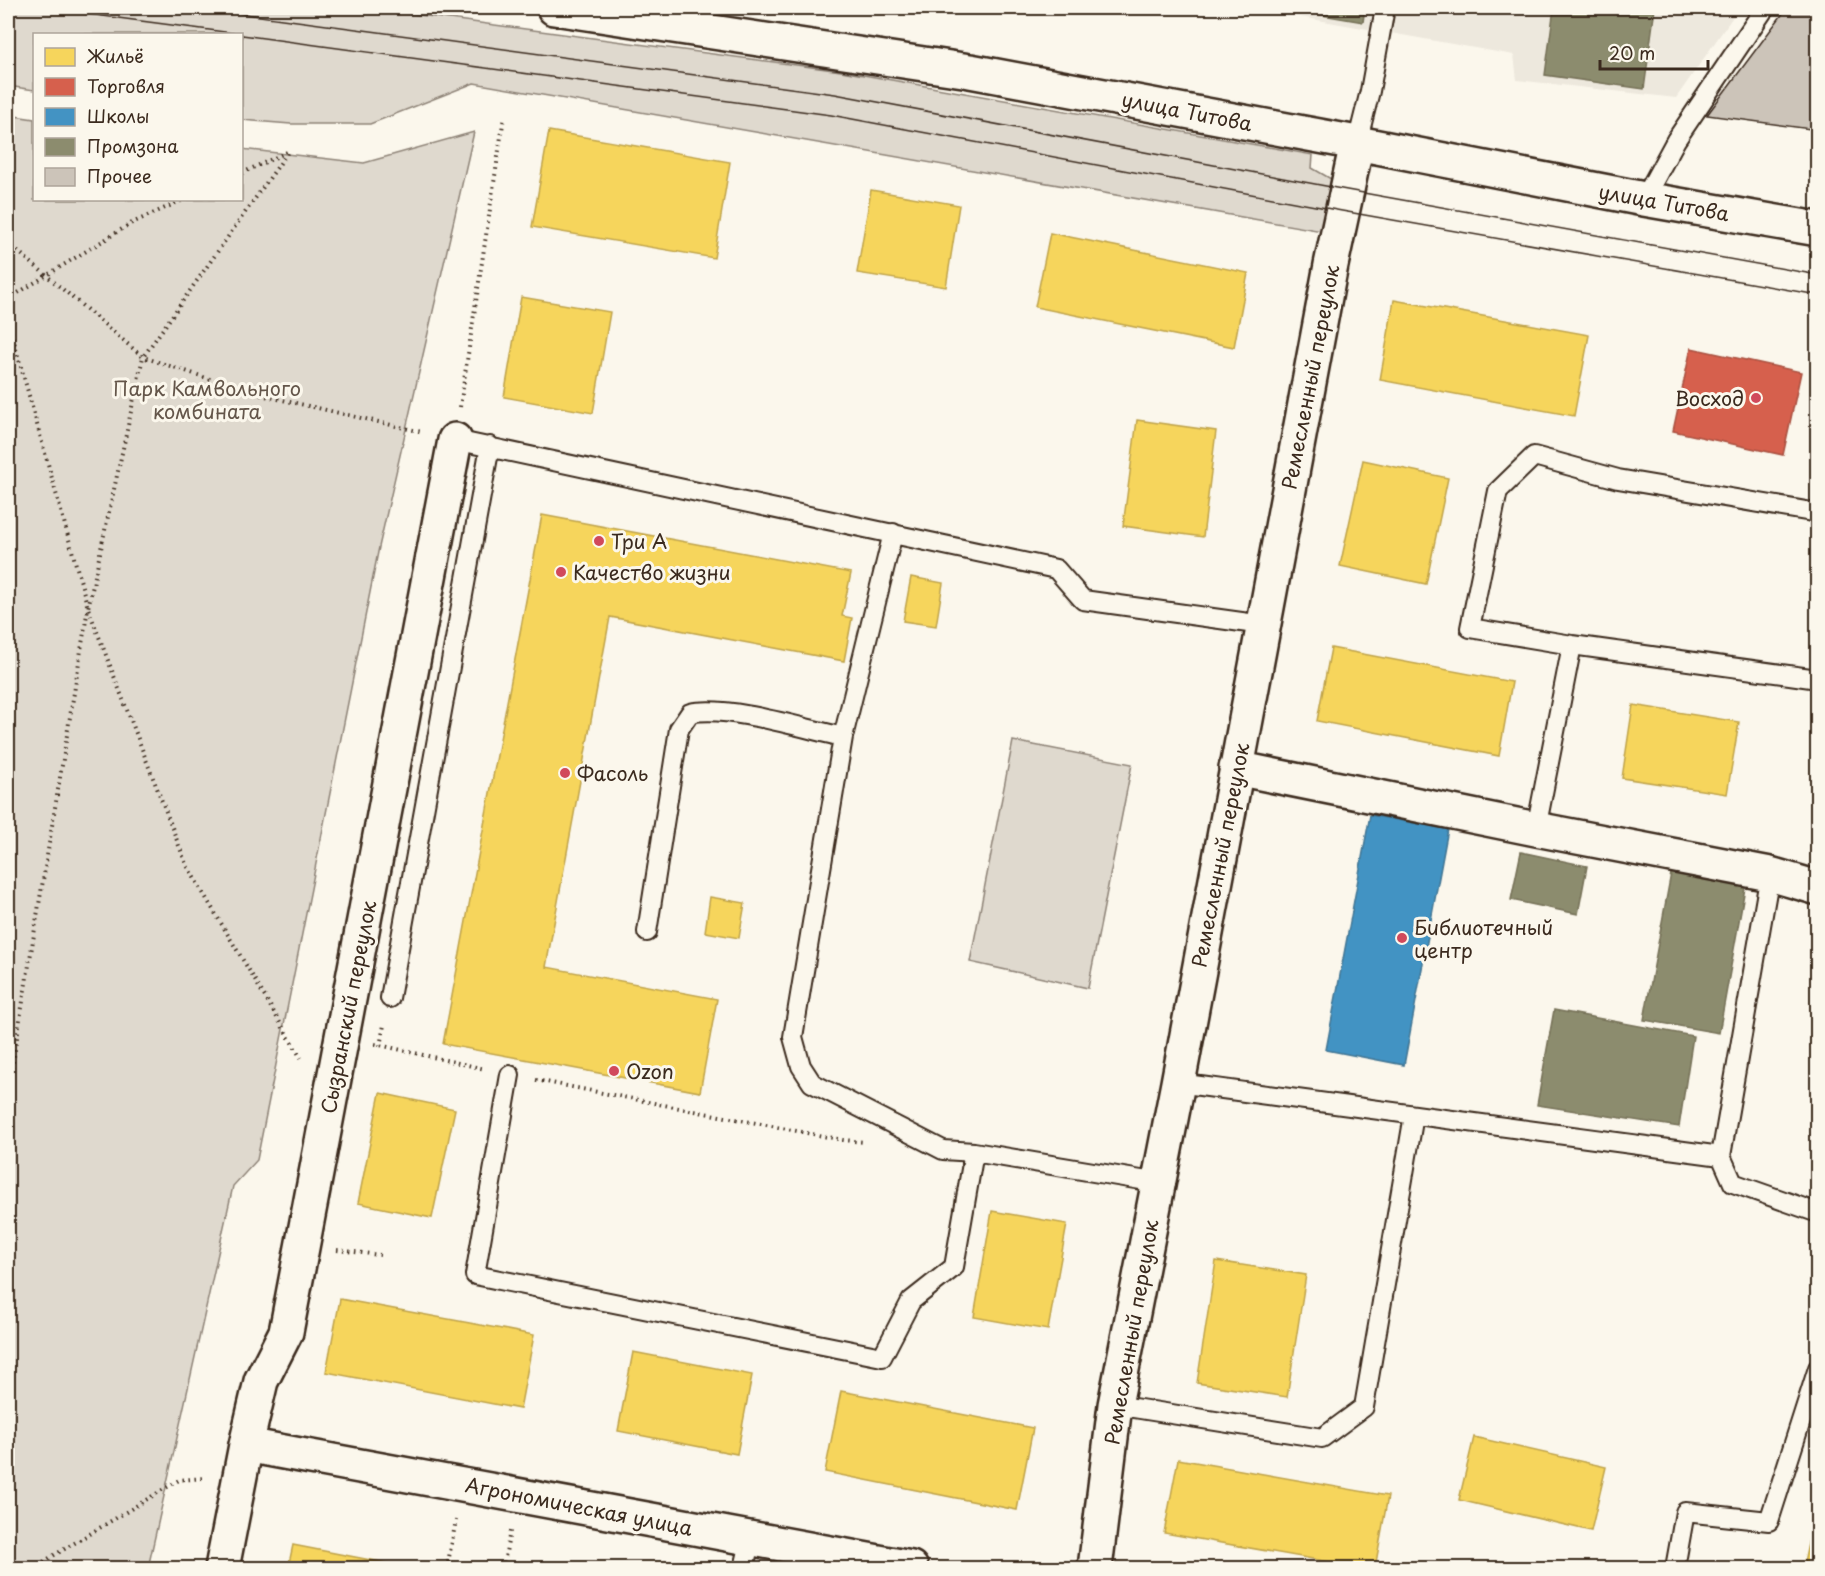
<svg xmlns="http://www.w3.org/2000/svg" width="1825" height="1576" viewBox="0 0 1825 1576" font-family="'Playpen Sans',sans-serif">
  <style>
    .built { fill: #ede8dd }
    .green { fill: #dfd9ce; stroke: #8d8276; stroke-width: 1.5 }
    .homes { fill: #f6d55c; stroke: #bea249; stroke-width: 1.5 }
    .shops { fill: #d6604d; stroke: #a8503f; stroke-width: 1.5 }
    .schools { fill: #4393c3; stroke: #417492; stroke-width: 1.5 }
    .industry { fill: #8c8c6e; stroke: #746f56; stroke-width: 1.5 }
    .building { fill: #ccc4b9; stroke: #3b2a1e; stroke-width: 1.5 }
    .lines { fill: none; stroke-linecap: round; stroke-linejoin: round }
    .service-casing { stroke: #3b2a1e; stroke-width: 22 }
    .minor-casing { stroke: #3b2a1e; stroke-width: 38 }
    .primary-casing { stroke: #3b2a1e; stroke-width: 38 }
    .path { stroke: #3b2a1e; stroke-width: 4; stroke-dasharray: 1.5 4.5; stroke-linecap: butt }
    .service { stroke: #fbf7ec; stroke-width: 18 }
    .minor { stroke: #fbf7ec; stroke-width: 33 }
    .primary { stroke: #fbf7ec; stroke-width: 33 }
    .tram { stroke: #3b2a1e; stroke-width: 1.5 }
    .poi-dot { fill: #d1495b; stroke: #fbf7ec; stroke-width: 2 }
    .labels { text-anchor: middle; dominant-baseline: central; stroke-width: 6; stroke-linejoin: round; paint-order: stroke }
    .street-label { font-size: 20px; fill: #3b2a1e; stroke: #fbf7ec }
    .park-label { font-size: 20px; fill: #64564a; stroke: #fbf7ec }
    .poi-label { font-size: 20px; fill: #3b2a1e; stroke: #fbf7ec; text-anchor: start }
  </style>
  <rect width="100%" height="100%" fill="#fbf7ec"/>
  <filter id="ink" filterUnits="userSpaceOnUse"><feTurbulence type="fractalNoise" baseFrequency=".0167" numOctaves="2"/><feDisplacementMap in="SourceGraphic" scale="12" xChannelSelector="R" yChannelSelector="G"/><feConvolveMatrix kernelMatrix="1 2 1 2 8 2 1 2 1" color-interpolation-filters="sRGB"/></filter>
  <g filter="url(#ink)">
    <!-- built -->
    <path class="built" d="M1250,8h489l-63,90 -159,-18 -3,-25z"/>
    <!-- green -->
    <path class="green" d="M8,8h359l474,63 472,84 -1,13 19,11 -9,52 -848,-148 -104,41h-79l-49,-4v-86h-208v56l-26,-4z
      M8,115l26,4v81h208v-51l122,14 110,-31 -95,415 -122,613 -24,26 -85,382h-140z
      M1013,741l119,23 -44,224 -118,-26z"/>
    <!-- homes -->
    <path class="homes" d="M549,131l181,31 -16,96 -182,-31z
      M871,190l88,15 -13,82 -89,-14z
      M1050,233l198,40 -14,74 -199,-40z
      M521,297l89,15 -17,101 -89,-16z
      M1394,300l195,35 -15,81 -194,-36z
      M1137,420l79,11 -13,106 -80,-11z
      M1363,460l85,18 -22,106 -86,-18z
      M542,515l309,58 -9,43 10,2 -8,43 -234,-44 -64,350 171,32 -17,93 -257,-48z
      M911,577l32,6 -7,43 -33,-5z
      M1331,648l181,34 -13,74 -182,-35z
      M1633,705l106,17 -12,72 -105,-16z
      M710,897l35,6 -6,35 -34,-6z
      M380,1093l75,16 -23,109 -74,-15z
      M992,1211l75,13 -19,106 -74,-13z
      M1216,1261l90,14 -19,122 -90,-14z
      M340,1299l194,36 -14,74 -194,-37z
      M633,1352l119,23 -15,79 -119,-23z
      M841,1391l192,37 -16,82 -192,-38z
      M1474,1437l132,30 -15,64 -132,-31z
      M1178,1459l210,37 -13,72h-11l-200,-35z
      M1818,1495v73h-15z
      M293,1545l119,23h-124z
      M1694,1564l25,4h-26z"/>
    <!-- shops -->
    <path class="shops" d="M1691,348l110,24 -18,83 -110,-24z"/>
    <!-- schools -->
    <path class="schools" d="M1370,815l78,14 -44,236 -78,-15z"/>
    <!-- industry -->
    <path class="industry" d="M1281,8h84l-2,14z
      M1554,8h101l-11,81 -99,-14z
      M1521,852l66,14 -9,48 -67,-14z
      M1672,868l74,14 -27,151 -75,-13z
      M1554,1010l139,26 -14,91 -142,-22z"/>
    <!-- building -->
    <path class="building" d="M1787,8h31v122l-111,-15z"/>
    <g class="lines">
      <defs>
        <path id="service" d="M1357,143l13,-52 15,-83
          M1644,199l32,-59 89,-132
          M455,440l601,129 27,31 180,25
          M1818,513l-200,-34 -84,-23 -36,35 -28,137 102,17 246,34
          M893,533l-50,204 -50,300 8,29 11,17 131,67 31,2 185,31
          M1536,829l36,-184
          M647,932l32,-203 11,-16c38,-8 112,15 153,24
          M390,998l100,-552
          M510,1075l-35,200 407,82 29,-56 43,-34 20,-115
          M1178,1083l543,73 12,27 85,30
          M1721,1156l49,-282
          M1115,1405l207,33 42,-31 50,-292
          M744,1568l7,-30
          M1675,1568l10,-56 84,9 49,-153"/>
        <path id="minor" d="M1236,768l300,61 234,45 48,14
          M246,1445l665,123
          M222,1568l24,-123 15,-64 25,-49 169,-892
          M1095,1568l20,-163 63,-322 153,-818 26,-122"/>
        <path id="primary" d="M554,8l416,63 387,72 287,56 174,30"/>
      </defs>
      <!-- service casing -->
      <use href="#service" class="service-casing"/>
      <!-- minor casing -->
      <use href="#minor" class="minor-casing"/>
      <!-- primary casing -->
      <use href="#primary" class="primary-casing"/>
      <!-- path -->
      <path class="path" d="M242,173l45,-21
        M8,243l135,114 109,36 170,39
        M8,299l124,-76 51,-23
        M8,320l80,288 98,256 115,194
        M460,407l44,-290
        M375,1044l110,25
        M380,1046l4,-21
        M536,1080l307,60 22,2
        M8,1092l80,-484 55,-251 145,-205
        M337,1250l43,5
        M33,1568l146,-88 26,-2
        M447,1568l9,-48
        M503,1568l7,-37"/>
      <!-- service -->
      <use href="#service" class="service"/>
      <!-- minor -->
      <use href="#minor" class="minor"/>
      <!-- primary -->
      <use href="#primary" class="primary"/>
      <!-- tram -->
      <path class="tram" d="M42,8l198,26
        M201,8l634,86 512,96 471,85
        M242,35l589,80 511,96 476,84"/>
    </g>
  </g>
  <!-- markers -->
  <g class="poi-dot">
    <circle cx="1756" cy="398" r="6"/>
    <circle cx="599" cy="541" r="6"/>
    <circle cx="561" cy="572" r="6"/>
    <circle cx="565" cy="773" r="6"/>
    <circle cx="1402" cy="938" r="6"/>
    <circle cx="614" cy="1071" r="6"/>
  </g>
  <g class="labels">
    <!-- street labels -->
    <g class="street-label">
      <text transform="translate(1187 111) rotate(11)">улица Титова</text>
      <text transform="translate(1664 202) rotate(10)">улица Титова</text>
      <text transform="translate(1310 377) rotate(-79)">Ремесленный переулок</text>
      <text transform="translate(1220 855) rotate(-79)">Ремесленный переулок</text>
      <text transform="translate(348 1007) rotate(-79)">Сызранский переулок</text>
      <text transform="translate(1131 1332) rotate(-80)">Ремесленный переулок</text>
      <text transform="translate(579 1506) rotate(11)">Агрономическая улица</text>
    </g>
    <!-- park labels -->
    <g class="park-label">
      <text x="207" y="388">Парк Камвольного<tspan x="207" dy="23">комбината</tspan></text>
    </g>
    <!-- poi labels -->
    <g class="poi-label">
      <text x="1744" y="398" text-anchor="end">Восход</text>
      <text x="611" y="541">Три А</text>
      <text x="573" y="572">Качество жизни</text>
      <text x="577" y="773">Фасоль</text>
      <text x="1414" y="927">Библиотечный<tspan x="1414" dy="23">центр</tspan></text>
      <text x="626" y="1071">Ozon</text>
    </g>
  </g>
  <!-- margin -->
  <rect width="1825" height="1576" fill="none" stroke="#fbf7ec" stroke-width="30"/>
  <rect x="15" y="15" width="1795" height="1546" fill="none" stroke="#3b2a1e" stroke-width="2" filter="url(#ink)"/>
  <!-- legend -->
  <rect x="33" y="33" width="210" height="168" fill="#fbf7ec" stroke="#aea59a" stroke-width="1.5"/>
  <rect x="45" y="48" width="30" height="18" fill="#f6d55c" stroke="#aea59a" stroke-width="1.5"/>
  <text x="87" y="63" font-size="18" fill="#3b2a1e">Жильё</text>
  <rect x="45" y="78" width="30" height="18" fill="#d6604d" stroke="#aea59a" stroke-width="1.5"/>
  <text x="87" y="93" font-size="18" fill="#3b2a1e">Торговля</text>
  <rect x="45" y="108" width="30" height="18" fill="#4393c3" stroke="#aea59a" stroke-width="1.5"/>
  <text x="87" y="123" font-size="18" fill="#3b2a1e">Школы</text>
  <rect x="45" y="138" width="30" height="18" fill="#8c8c6e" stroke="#aea59a" stroke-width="1.5"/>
  <text x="87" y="153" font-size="18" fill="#3b2a1e">Промзона</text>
  <rect x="45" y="168" width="30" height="18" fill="#ccc4b9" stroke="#aea59a" stroke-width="1.5"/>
  <text x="87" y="183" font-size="18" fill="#3b2a1e">Прочее</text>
  <!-- scale -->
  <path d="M1600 60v9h108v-9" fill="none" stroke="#3b2a1e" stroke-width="3"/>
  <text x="1609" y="60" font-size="18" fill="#3b2a1e" stroke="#fbf7ec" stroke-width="4.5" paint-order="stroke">20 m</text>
</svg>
